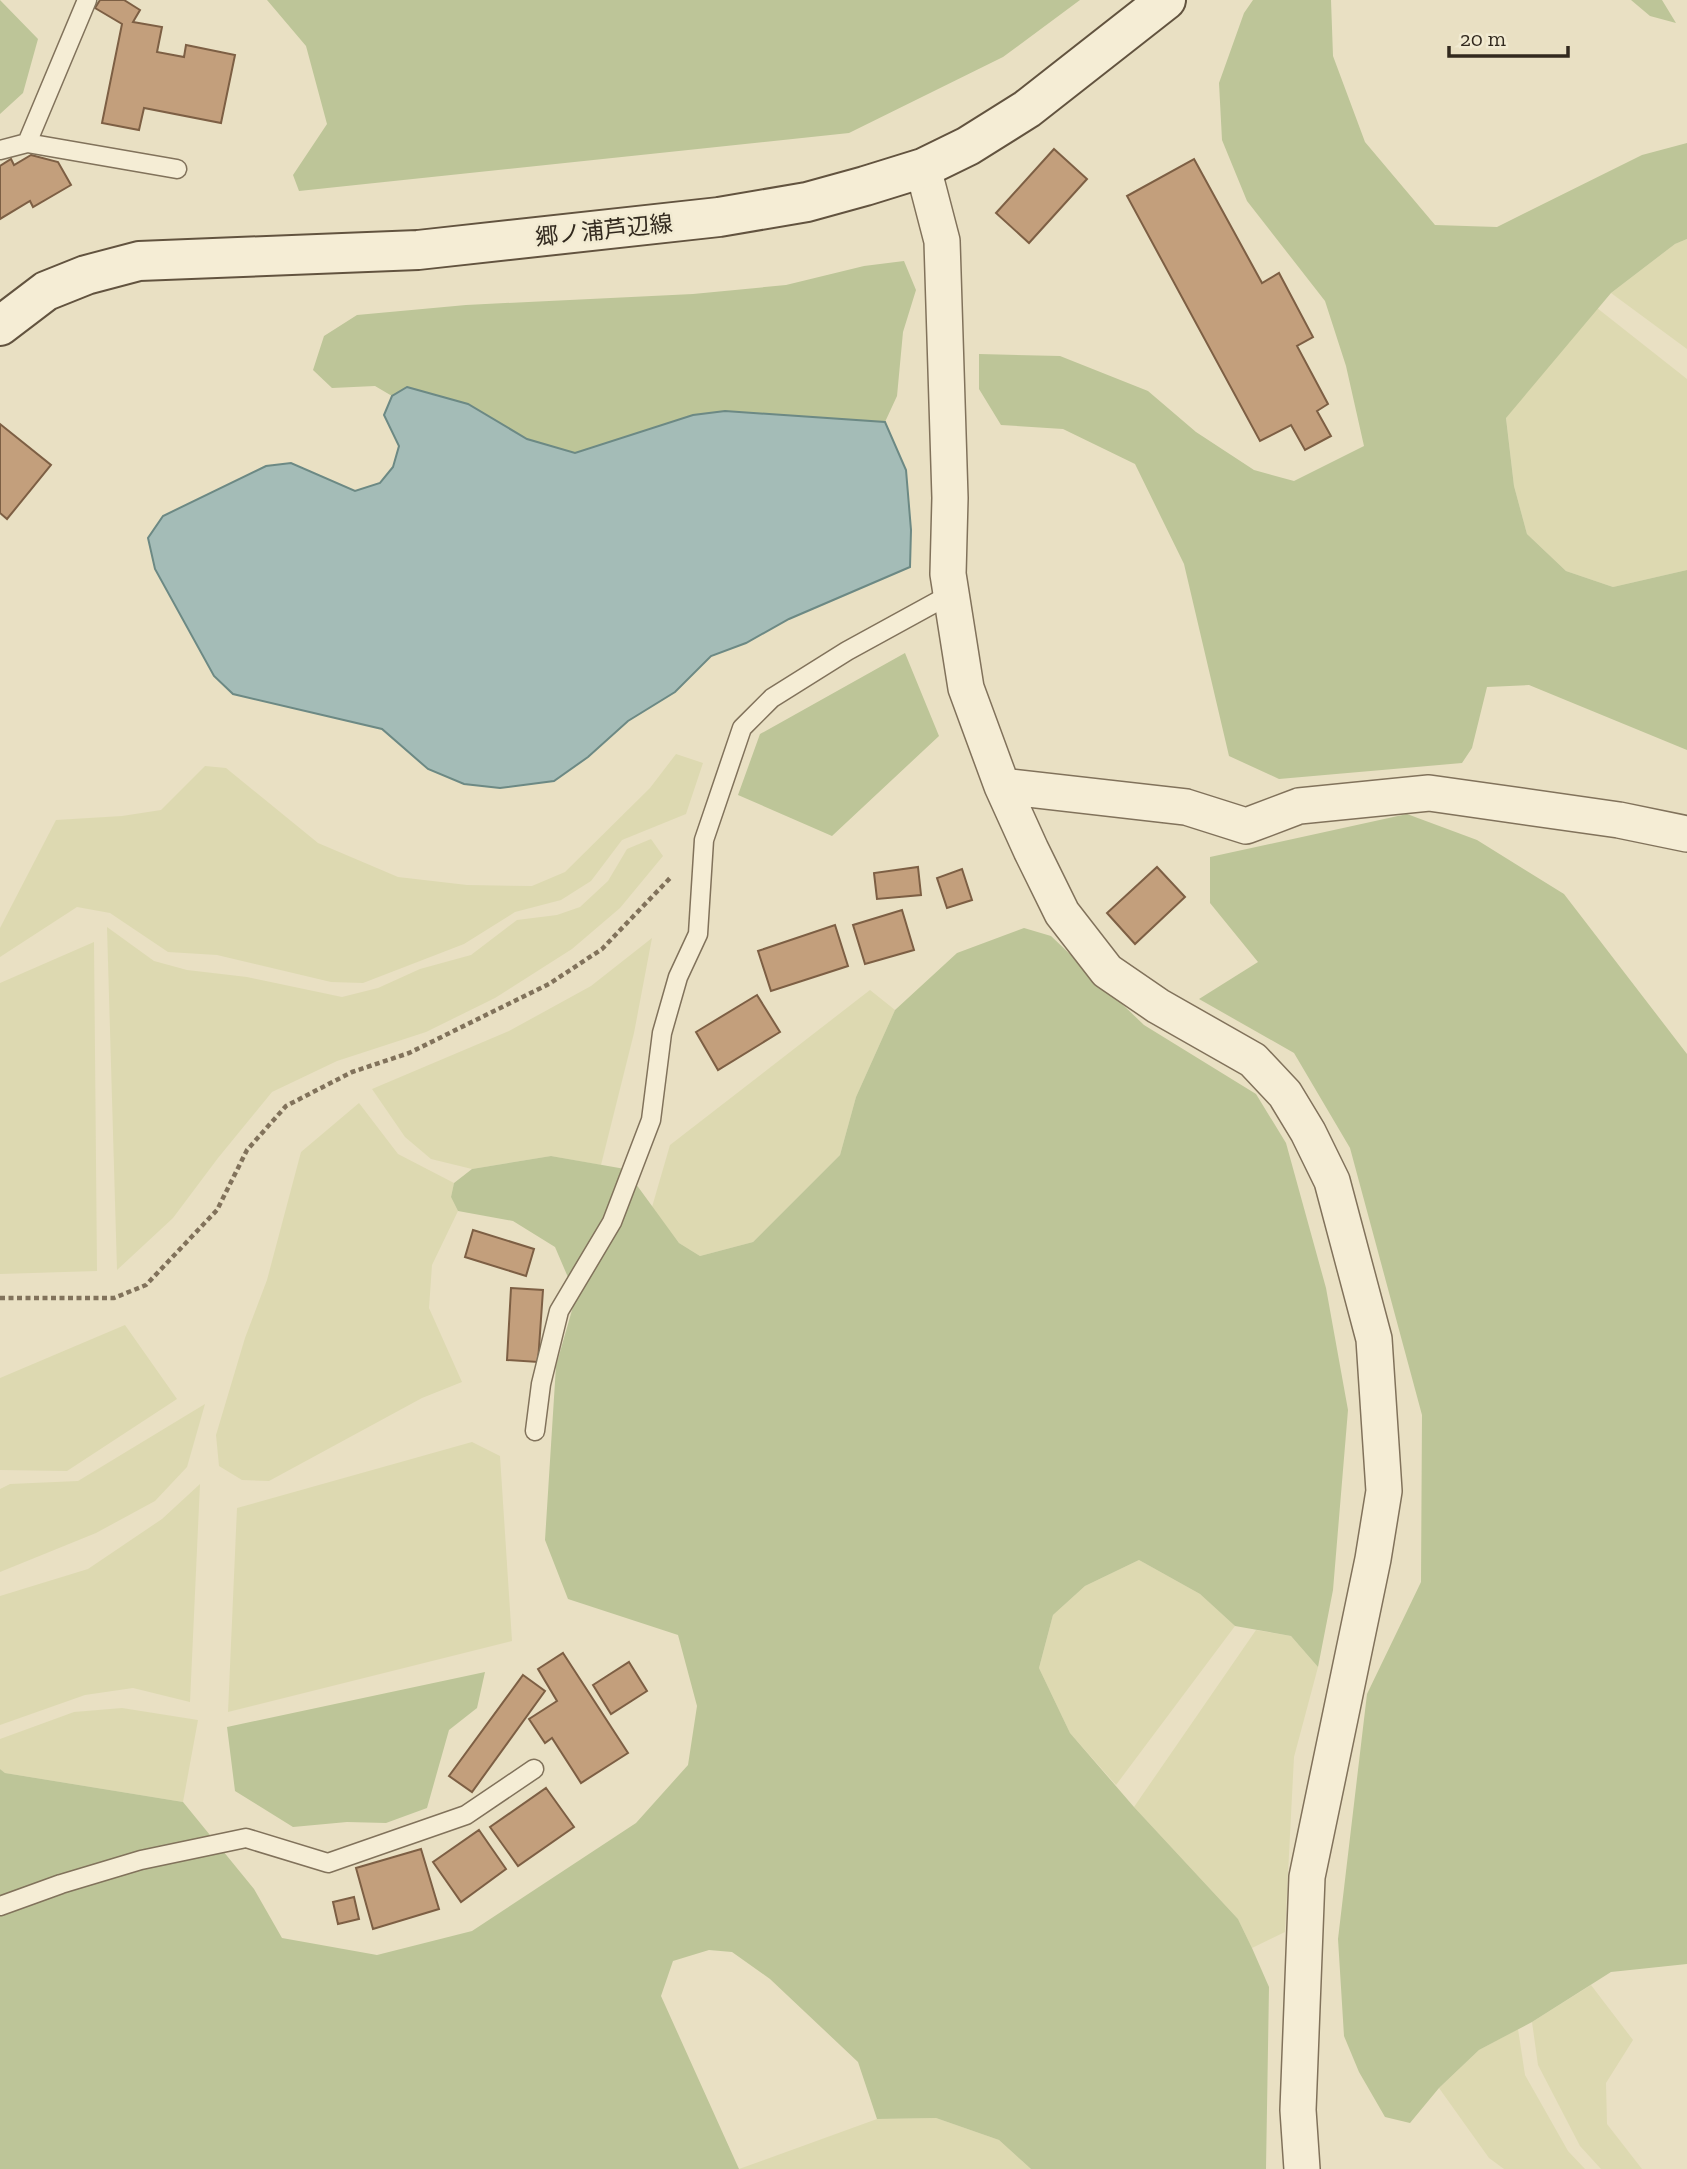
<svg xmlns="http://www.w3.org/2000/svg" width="1687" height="2169" viewBox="0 0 1687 2169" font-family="'Zilla Slab','Noto Sans JP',serif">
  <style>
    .farmland { fill: #ddd9b1 }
    .green { fill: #bdc598 }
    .water { fill: #a4bcb7; stroke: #6c8984; stroke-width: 2 }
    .building { fill: #c39f7c; stroke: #7d5f44; stroke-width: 2 }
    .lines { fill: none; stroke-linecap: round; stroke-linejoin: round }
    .service-casing { stroke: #81725b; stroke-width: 21 }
    .minor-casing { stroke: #81725b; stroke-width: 38 }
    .secondary-casing { stroke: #62533f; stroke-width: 42 }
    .path { stroke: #81725b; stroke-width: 4.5; stroke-dasharray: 5 3.5; stroke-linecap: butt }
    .service { stroke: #f5edd5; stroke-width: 18 }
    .minor { stroke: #f5edd5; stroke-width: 35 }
    .secondary { stroke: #f5edd5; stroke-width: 38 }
    .labels { text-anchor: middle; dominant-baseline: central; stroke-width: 5; stroke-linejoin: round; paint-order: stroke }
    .street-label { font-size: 23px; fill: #32291e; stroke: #f1ead1 }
  </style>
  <rect width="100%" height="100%" fill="#e9e0c3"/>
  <!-- farmland -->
  <path class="farmland" d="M1687,239v110l-76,-56 64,-49z
    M1597,308l90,71v191l-74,17 -47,-16 -39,-37 -13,-48 -8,-69z
    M676,754l27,9 -17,51 -64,26 -31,41 -30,19 -46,12 -51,32 -101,39 -32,-1 -114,-27 -49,-3 -58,-39 -33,-6 -77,50v-29l56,-108 66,-4 39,-6 44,-44 21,2 92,75 80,34 69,8 65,1 33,-14 85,-84z
    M651,839l12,17 -43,52 -48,41 -77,49 -69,34 -89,29 -65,31 -54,66 -45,60 -56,52 -10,-343 47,34 33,9 60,7 95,20 36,-9 42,-19 51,-14 46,-35 40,-5 23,-8 28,-26 19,-32z
    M652,938l-18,95 -33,132 -50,-9 -79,13 -41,-10 -26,-22 -33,-48 137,-58 82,-45z
    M94,942l3,329 -97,3v-291z
    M870,990l25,20 -39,87 -16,58 -87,87 -53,14 -21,-13 -27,-36 18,-62z
    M359,1103l39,51 56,29 -3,14 7,14 -26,54 -3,43 33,74 -40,16 -153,83 -27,-1 -23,-14 -3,-31 29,-97 22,-58 34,-128z
    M125,1325l52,74 -110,72 -67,-1v-92z
    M205,1404l-18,63 -32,34 -59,32 -96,39v-83l10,-5 68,-3z
    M472,1442l28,14 12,185 -284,71 9,-204z
    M200,1484l-10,218 -57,-14 -48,7 -85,30v-129l88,-27 74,-50z
    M1139,1560l61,34 35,32 -119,159 -46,-52 -31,-65 14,-53 32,-29z
    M1256,1630l35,6 27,31 -24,90 -9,175 -33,16 -14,-29 -104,-112z
    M122,1708l76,12 -15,82 -178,-29 -5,-4v-30l74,-27z
    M1591,1985l42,55 -27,43 1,41 35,45h-41l-21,-23 -42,-81 -6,-43z
    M1518,2029l7,46 43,76 17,18h-81l-15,-11 -50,-70 40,-38z
    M936,2118l63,22 32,29h-292l138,-50z"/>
  <!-- green -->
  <path class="green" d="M0,0l38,39 -15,54 -23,21z
    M267,0h813l-77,57 -154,76 -550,58 -6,-16 34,-51 -21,-78z
    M1253,0h78l2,56 32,86 70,83 62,2 145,-72 45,-12v96l-12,5 -64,49 -105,125 8,68 13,48 39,37 47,16 74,-17v180l-158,-65 -42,2 -15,61 -10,15 -183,16 -50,-23 -45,-192 -49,-100 -72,-35 -62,-4 -22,-36v-35l81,2 88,35 48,41 58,38 40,11 70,-35 -18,-80 -21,-65 -78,-100 -25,-61 -3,-57 25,-70z
    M1631,0h31l14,23 -26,-7z
    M904,261l12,29 -13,42 -6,64 -12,26 -160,-11 -32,4 -118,38 -48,-14 -59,-35 -61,-17 -15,9 -17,-10 -43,2 -19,-18 11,-34 33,-21 109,-10 227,-11 93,-9 78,-19z
    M905,653l34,83 -107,100 -94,-41 22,-61z
    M1407,814l70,26 87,54 123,160v910l-76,8 -79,50 -53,28 -40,38 -29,35 -25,-6 -26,-45 -15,-36 -6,-97 29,-245 54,-112 1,-167 -72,-267 -56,-95 -95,-54 59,-37 -48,-59v-46z
    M1024,928l27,8 93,89 112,69 30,49 40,145 22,122 -15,180 -15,77 -27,-31 -56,-10 -35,-32 -61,-34 -54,26 -32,29 -14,53 31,65 64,74 104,112 14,29 17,39 -3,182h-235l-32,-29 -63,-22 -59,1 -19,-57 -88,-83 -38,-27 -23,-2 -36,11 -12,35 78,173h-739v-400l5,4 178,29 71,87 28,49 95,17 95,-24 164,-108 52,-58 9,-59 -19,-71 -110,-36 -23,-59 11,-174 20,-70 -21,-49 -42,-26 -55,-10 -7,-14 3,-14 18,-14 79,-13 74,13 54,74 21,13 53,-14 87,-87 16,-58 39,-87 62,-57z
    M485,1672l-8,36 -28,22 -22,78 -41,15 -39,-1 -54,5 -58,-36 -8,-64z"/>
  <!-- water -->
  <path class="water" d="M407,387l61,17 59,35 48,14 118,-38 32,-4 160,11 21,48 5,60 -1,37 -121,52 -43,24 -35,13 -36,36 -47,29 -40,36 -34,24 -54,7 -36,-4 -36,-15 -46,-40 -149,-35 -19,-18 -59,-107 -7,-31 15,-22 103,-50 25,-3 64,28 25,-8 13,-16 6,-21 -15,-31 8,-19z"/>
  <!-- building -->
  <path class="building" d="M100,0h24l16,10 -7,12 29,5 -5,25 27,5 2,-12 49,10 -14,68 -77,-15 -5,22 -37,-7 20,-99 -27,-16z
    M1054,149l33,30 -58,64 -33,-30z
    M31,155l27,7 13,23 -38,22 -3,-6 -30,18v-53l11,-7 3,6z
    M1194,159l68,124 17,-10 34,64 -16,9 31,58 -11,7 14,25 -26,14 -14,-25 -31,16 -133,-245z
    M0,424l51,41 -44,54 -7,-6z
    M918,867l3,28 -44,4 -3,-26z
    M1157,867l28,30 -50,47 -28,-31z
    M962,869l10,31 -25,8 -10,-30z
    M902,910l12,40 -49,14 -12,-39z
    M835,925l13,41 -77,25 -13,-40z
    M757,995l23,37 -62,38 -22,-38z
    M473,1230l61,19 -8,27 -61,-19z
    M511,1288l32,2 -5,72 -31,-2z
    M563,1653l65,100 -47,30 -29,-45 -7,5 -16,-24 28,-18 -19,-32z
    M629,1662l18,29 -36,23 -18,-29z
    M523,1675l22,16 -73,101 -23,-16z
    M546,1788l28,39 -56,39 -28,-39z
    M479,1830l27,39 -45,33 -28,-40z
    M421,1849l18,60 -66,20 -17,-61z
    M354,1897l5,22 -21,5 -5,-22z"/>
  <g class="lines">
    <defs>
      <path id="service" d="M27,143l60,-143
        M0,150l27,-7 150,26
        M535,1431l6,-47 18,-73 53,-89 39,-102 11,-87 16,-56 20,-43 6,-94 38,-112 30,-30 75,-47 104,-57
        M0,1906l61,-22 80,-24 105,-22 82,25 138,-48 68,-46"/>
      <path id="minor" d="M923,168l19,73 8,257 -2,76 18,114 36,98 29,64 31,63 45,58 51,35 95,54 32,34 23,38 24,49 42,158 10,152 -11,68 -66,318 -9,233 4,59
        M1002,786l184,21 60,19 53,-20 130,-13 190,27 68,14"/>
      <path id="secondary" d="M0,326l46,-35 40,-16 53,-14 279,-11 301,-33 88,-15 58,-16 58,-18 45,-22 59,-37 139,-109"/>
    </defs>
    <!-- service casing -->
    <use href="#service" class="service-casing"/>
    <!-- minor casing -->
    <use href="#minor" class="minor-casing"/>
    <!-- secondary casing -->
    <use href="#secondary" class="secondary-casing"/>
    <!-- path -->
    <path class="path" d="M0,1298h114l32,-13 71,-75 30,-60 39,-44 66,-34 57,-19 140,-69 53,-35 69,-72"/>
    <!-- service -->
    <use href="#service" class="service"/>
    <!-- minor -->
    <use href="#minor" class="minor"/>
    <!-- secondary -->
    <use href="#secondary" class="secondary"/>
  </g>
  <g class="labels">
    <!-- street labels -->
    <g class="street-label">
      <text transform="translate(604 230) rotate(-6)">郷ノ浦芦辺線</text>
    </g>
  </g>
  <!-- scale -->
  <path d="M1449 46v10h119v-10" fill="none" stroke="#32291e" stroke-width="3.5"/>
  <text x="1460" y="46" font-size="21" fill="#32291e" stroke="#f1ead1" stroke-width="5" paint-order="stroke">20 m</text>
</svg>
